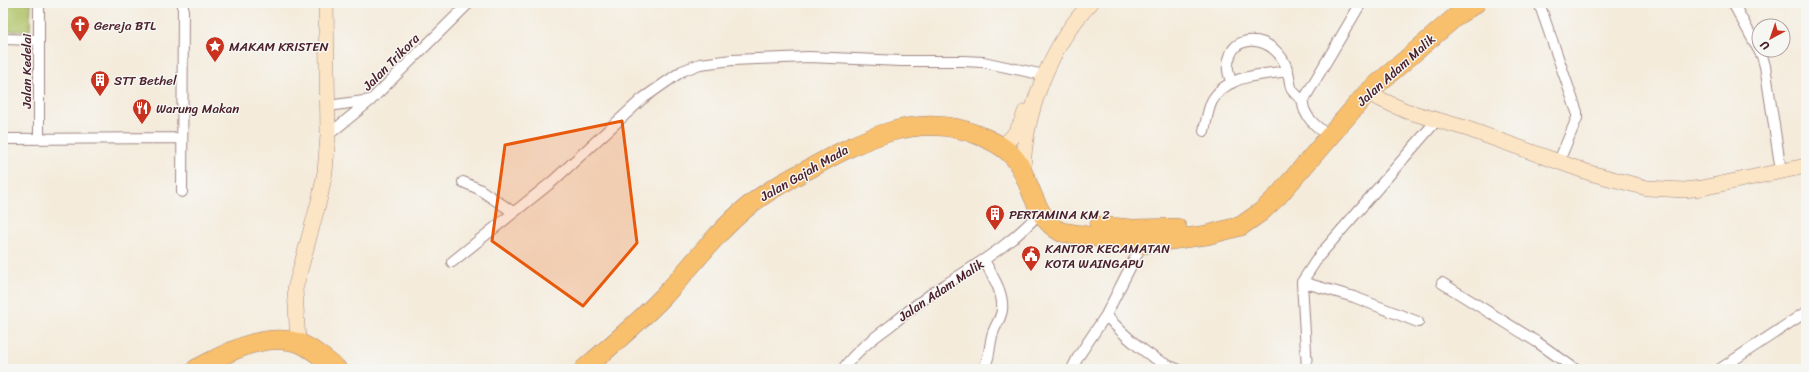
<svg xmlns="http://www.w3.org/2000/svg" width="1809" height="372" viewBox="0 0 1809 372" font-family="Sriracha,sans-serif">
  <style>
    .pitch { fill: #aec164; stroke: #7c7048 }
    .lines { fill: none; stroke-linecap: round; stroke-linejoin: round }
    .street-casing { stroke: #9f8583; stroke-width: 12 }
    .secondary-casing { stroke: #9f8583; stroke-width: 16 }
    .highway-casing { stroke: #9f8583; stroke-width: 20 }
    .street { stroke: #fff; stroke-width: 10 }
    .secondary { stroke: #fce5c4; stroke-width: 15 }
    .highway { stroke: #f8bf6c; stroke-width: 19 }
    .marked { fill: #e8590c; fill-opacity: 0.2; stroke: #e8590c; stroke-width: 3; stroke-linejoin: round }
    .labels { text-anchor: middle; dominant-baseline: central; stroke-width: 3; stroke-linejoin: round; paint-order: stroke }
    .poi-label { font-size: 13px; fill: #4a1f2b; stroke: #f6f6f2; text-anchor: start }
    .street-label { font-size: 13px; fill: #4a1f2b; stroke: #f6f6f2 }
  </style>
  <rect width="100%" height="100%" fill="#f6f6f2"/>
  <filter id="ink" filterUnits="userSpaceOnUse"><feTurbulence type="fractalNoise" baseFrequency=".025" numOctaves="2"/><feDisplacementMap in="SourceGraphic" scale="8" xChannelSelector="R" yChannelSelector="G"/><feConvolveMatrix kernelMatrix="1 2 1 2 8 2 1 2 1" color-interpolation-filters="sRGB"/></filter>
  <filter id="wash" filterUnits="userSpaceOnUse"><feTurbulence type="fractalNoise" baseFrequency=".012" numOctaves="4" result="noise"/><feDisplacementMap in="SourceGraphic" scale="16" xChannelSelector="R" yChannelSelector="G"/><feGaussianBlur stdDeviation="0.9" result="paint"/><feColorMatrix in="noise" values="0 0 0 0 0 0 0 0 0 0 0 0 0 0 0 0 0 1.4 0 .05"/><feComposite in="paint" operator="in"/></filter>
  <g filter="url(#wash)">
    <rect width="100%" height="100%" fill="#f4ebdb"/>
    <!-- pitch -->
    <path class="pitch" d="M3,3h28l-1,28h-27z"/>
  </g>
  <g filter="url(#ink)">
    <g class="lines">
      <defs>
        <path id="street" d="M39,3v136
          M1539,3l38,109v6l-18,43
          M1733,3l29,53 3,10 16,105
          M3,39l35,1
          M1232,83c-4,-9 -6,-17 -2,-27 3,-9 8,-13 18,-15 19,-2 35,12 40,31 2,6 1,12 4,18 3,4 7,7 11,11
          M328,106l43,-6
          M1204,131c2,-9 4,-22 8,-30 15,-27 50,-26 76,-30
          M328,135l43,-35 98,-97
          M1329,136c-11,-8 -27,-20 -26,-35l58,-98
          M3,139l179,-1
          M463,182l16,7 34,23
          M182,192l1,-189
          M452,262l101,-81 89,-82 40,-28 18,-7 32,-4 77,-3 92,4h62l20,1 61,13
          M1302,282l52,15 64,25
          M1442,283l95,59 38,27
          M1106,315c17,20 46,46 71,54
          M843,369c13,-18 29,-30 47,-43 13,-11 27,-22 41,-32 39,-26 79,-47 110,-83
          M983,369c7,-10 6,-21 9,-33 2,-9 9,-17 10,-26 2,-17 -10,-35 -18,-50
          M1072,369l6,-12 28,-42 36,-71
          M1307,369l-5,-87 17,-26 118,-136
          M1720,369l86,-57"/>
        <path id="secondary" d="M1367,93l39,18 59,17 125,45 57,15 37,2 18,-2 104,-22
          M1001,146c12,-7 20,-21 24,-34
          M1023,173c1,-59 27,-128 68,-170
          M298,343l-3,-54 25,-92 5,-25 3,-37 -2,-132"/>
        <path id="highway" d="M1099,226l33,3 45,-1
          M196,369c29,-15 68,-38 103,-26 14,6 26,16 38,26
          M584,369c27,-23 55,-47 80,-73 27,-29 51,-62 82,-88 19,-16 41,-28 63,-39 52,-29 108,-59 169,-34 13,5 29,13 38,25 16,23 18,58 45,72l81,12 65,-9 34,-9 20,-14 17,-16 89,-103 92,-79 17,-11"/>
      </defs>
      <!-- street casing -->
      <use href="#street" class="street-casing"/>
      <!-- secondary casing -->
      <use href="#secondary" class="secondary-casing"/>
      <!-- highway casing -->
      <use href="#highway" class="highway-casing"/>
      <!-- street -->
      <use href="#street" class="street"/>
      <!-- secondary -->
      <use href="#secondary" class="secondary"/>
      <!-- highway -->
      <use href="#highway" class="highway"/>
    </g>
  </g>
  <!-- marked area -->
  <path class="marked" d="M622,121l15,122 -54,63 -91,-65 13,-96z"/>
  <!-- icons -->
  <defs>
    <symbol id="church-pin" viewBox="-11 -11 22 30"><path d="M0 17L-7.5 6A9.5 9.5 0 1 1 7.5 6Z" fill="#c8321e" stroke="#f6f6f2"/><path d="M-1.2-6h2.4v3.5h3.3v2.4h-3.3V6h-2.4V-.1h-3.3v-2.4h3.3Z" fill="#fff"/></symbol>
    <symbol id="sight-pin" viewBox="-11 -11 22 30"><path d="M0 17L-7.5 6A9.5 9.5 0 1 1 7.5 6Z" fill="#c8321e" stroke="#f6f6f2"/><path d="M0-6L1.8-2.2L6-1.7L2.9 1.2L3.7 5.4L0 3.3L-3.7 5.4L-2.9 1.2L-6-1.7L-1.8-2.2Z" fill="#fff"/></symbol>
    <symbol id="building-pin" viewBox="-11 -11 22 30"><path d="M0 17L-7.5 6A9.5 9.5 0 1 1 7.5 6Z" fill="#c8321e" stroke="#f6f6f2"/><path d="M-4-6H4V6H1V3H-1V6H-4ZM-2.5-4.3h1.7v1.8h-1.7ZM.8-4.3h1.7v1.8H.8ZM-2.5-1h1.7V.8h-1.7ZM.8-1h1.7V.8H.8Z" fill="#fff"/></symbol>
    <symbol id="restaurant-pin" viewBox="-11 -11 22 30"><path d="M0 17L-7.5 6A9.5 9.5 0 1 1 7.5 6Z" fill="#c8321e" stroke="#f6f6f2"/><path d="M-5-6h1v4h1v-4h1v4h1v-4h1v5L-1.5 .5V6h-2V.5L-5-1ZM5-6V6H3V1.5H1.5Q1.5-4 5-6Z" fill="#fff"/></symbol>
    <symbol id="civic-pin" viewBox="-11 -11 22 30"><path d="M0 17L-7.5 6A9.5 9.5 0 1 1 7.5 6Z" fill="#c8321e" stroke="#f6f6f2"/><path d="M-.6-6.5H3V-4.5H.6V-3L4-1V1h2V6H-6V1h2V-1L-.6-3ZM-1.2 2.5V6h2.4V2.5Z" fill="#fff"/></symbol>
  </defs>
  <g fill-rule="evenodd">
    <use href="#church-pin" x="69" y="14" width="22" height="30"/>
    <use href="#sight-pin" x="204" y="35" width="22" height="30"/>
    <use href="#building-pin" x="89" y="69" width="22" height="30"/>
    <use href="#restaurant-pin" x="131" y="97" width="22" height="30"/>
    <use href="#building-pin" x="984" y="203" width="22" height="30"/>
    <use href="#civic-pin" x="1020" y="244" width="22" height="30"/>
  </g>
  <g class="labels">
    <!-- poi labels -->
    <g class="poi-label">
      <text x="94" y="25">Gereja BTL</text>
      <text x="229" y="46">MAKAM KRISTEN</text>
      <text x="114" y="80">STT Bethel</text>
      <text x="156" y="108">Warung Makan</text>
      <text x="1009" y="214">PERTAMINA KM 2</text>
      <text x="1045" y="248">KANTOR KECAMATAN<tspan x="1045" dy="15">KOTA WAINGAPU</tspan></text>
    </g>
    <!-- street labels -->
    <g class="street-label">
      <text transform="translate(391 62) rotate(-45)">Jalan Trikora</text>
      <text transform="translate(1396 70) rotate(-42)">Jalan Adam Malik</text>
      <text transform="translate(26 71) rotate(-90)">Jalan Kedelai</text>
      <text transform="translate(804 173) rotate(-30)">Jalan Gajah Mada</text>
      <text transform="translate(941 290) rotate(-34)">Jalan Adam Malik</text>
    </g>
  </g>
  <!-- margin -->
  <rect width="1809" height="372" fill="none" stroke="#f6f6f2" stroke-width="16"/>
  <!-- north arrow -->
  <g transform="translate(1771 38) rotate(220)"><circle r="19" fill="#f6f6f2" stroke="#b1a0a2"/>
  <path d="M0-3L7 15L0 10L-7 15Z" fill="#c8321e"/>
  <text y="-6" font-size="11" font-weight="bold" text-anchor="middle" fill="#4a1f2b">U</text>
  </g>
</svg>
